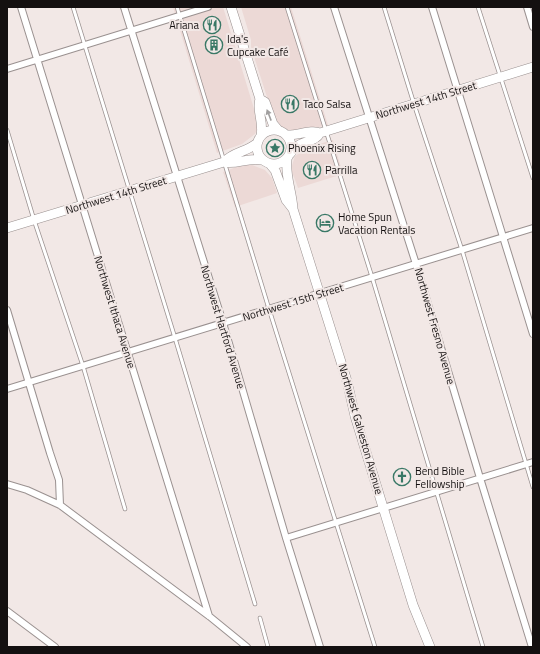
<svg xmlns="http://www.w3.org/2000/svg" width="540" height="654" viewBox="0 0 540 654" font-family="'Titillium Web',sans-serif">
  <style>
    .built { fill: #ecd9d6 }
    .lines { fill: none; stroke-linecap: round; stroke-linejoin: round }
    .lane-casing { stroke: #9a9190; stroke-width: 4.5 }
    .street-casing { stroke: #9a9190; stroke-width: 8 }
    .secondary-casing { stroke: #9a9190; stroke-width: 10 }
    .lane { stroke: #fff; stroke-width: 3 }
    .street { stroke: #fff; stroke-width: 6 }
    .secondary { stroke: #fff; stroke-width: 9 }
    .oneway { fill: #a19f9f }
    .labels { text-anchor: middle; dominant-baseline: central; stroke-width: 4; stroke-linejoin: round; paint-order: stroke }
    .poi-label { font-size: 11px; fill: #141010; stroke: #f2e8e6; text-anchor: start }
    .street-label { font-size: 11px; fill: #141010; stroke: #f2e8e6 }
  </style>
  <rect width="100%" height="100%" fill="#f2e8e6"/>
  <!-- built -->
  <path class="built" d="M173,7h50l36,118 -4,9 -13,10 -25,9z
    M241,7h50l37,118 -33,7 -14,-4 -7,-9 -23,-72v-7z
    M331,140h2l10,34 -45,14 -7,-19 4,-13 11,-7z
    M247,163l18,7 7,8 5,15 -42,14 -12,-35z"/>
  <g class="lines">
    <defs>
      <path id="lane" d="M73,7l102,331 80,266
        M177,7l92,302 106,338
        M287,7l85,270 111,370
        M384,7l30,97 48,146 71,237
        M478,7l55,171
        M7,130l27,90 49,146 42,143
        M260,618l8,29"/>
      <path id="street" d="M21,7l188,609
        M124,7l99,316 63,215 34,109
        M334,7l82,257 64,214 52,169
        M432,7l101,327
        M527,7l6,20
        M7,69l201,-62
        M7,310l43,143 9,27 1,25
        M7,389l526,-161
        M7,484l20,6 33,15 149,111 38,31
        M286,538l247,-76
        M7,611l48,36"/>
      <path id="secondary" d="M231,7l29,92c-4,11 4,22 1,37
        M260,99l5,3 8,22 6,7
        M257 147a17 17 0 1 1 34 0a17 17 0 1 1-34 0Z
        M286,135c11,1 25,-6 34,-2l213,-66
        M290,154c9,-15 24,-10 30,-21
        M287,159c-2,18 5,32 6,50l54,172 8,35 58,189 17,42
        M224,162c13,3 23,-5 38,-2
        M270,164l5,6 11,30 7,9
        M7,228l217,-66c9,-10 22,-10 32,-18"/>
    </defs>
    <!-- lane casing -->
    <use href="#lane" class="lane-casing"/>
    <!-- street casing -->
    <use href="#street" class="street-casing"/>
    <!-- secondary casing -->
    <use href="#secondary" class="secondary-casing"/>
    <!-- lane -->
    <use href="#lane" class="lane"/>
    <!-- street -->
    <use href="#street" class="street"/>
    <!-- secondary -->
    <use href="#secondary" class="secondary"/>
  </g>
  <!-- one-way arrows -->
  <defs><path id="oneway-solid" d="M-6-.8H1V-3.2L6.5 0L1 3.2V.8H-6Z"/></defs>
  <use class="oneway" href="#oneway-solid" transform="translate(269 115) rotate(-111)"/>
  <!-- icons -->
  <defs>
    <symbol id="restaurant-ring" viewBox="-11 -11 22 22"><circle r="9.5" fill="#f2e8e6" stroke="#397866" stroke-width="1.5"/><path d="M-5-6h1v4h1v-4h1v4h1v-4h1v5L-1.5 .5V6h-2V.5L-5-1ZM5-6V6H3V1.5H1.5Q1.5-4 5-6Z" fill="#397866"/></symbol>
    <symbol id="building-ring" viewBox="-11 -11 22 22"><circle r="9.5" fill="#f2e8e6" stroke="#397866" stroke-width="1.5"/><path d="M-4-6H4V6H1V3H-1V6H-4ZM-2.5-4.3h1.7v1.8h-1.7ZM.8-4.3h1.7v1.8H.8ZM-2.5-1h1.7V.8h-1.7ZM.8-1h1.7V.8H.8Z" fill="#397866"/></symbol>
    <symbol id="sight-ring" viewBox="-11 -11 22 22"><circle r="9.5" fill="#f2e8e6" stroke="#397866" stroke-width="1.5"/><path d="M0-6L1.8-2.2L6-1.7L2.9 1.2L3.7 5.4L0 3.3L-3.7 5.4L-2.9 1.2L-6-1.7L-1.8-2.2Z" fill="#397866"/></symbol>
    <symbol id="hotel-ring" viewBox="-11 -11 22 22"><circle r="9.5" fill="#f2e8e6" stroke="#397866" stroke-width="1.5"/><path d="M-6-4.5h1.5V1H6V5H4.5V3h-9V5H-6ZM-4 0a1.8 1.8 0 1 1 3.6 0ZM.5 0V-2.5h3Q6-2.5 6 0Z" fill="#397866"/></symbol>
    <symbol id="church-ring" viewBox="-11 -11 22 22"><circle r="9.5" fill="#f2e8e6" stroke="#397866" stroke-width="1.5"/><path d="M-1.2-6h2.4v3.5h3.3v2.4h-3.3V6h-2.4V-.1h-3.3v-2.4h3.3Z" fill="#397866"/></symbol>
  </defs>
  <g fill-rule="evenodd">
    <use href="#restaurant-ring" x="202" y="15" width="20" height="20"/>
    <use href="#building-ring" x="204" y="35" width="20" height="20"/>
    <use href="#restaurant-ring" x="280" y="94" width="20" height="20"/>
    <use href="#sight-ring" x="265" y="138" width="20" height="20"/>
    <use href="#restaurant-ring" x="302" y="160" width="20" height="20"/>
    <use href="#hotel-ring" x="315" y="213" width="20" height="20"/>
    <use href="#church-ring" x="392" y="467" width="20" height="20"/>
  </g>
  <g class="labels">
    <!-- poi labels -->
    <g class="poi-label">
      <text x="199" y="25" text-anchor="end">Ariana</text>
      <text x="227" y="39">Ida's<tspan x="227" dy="13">Cupcake Café</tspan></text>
      <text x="303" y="104">Taco Salsa</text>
      <text x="288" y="148">Phoenix Rising</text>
      <text x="325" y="170">Parrilla</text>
      <text x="338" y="217">Home Spun<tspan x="338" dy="13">Vacation Rentals</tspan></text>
      <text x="415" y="471">Bend Bible<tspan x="415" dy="13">Fellowship</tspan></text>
    </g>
    <!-- street labels -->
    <g class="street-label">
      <text transform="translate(426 100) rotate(-17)">Northwest 14th Street</text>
      <text transform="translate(116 195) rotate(-17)">Northwest 14th Street</text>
      <text transform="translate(293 302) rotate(-17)">Northwest 15th Street</text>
      <text transform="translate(115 312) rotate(73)">Northwest Ithaca Avenue</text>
      <text transform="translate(435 326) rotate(74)">Northwest Fresno Avenue</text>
      <text transform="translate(223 327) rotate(73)">Northwest Hartford Avenue</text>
      <text transform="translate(361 429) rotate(74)">Northwest Galveston Avenue</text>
    </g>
  </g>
  <!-- border -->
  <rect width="540" height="654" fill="none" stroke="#141010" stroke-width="16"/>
</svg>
